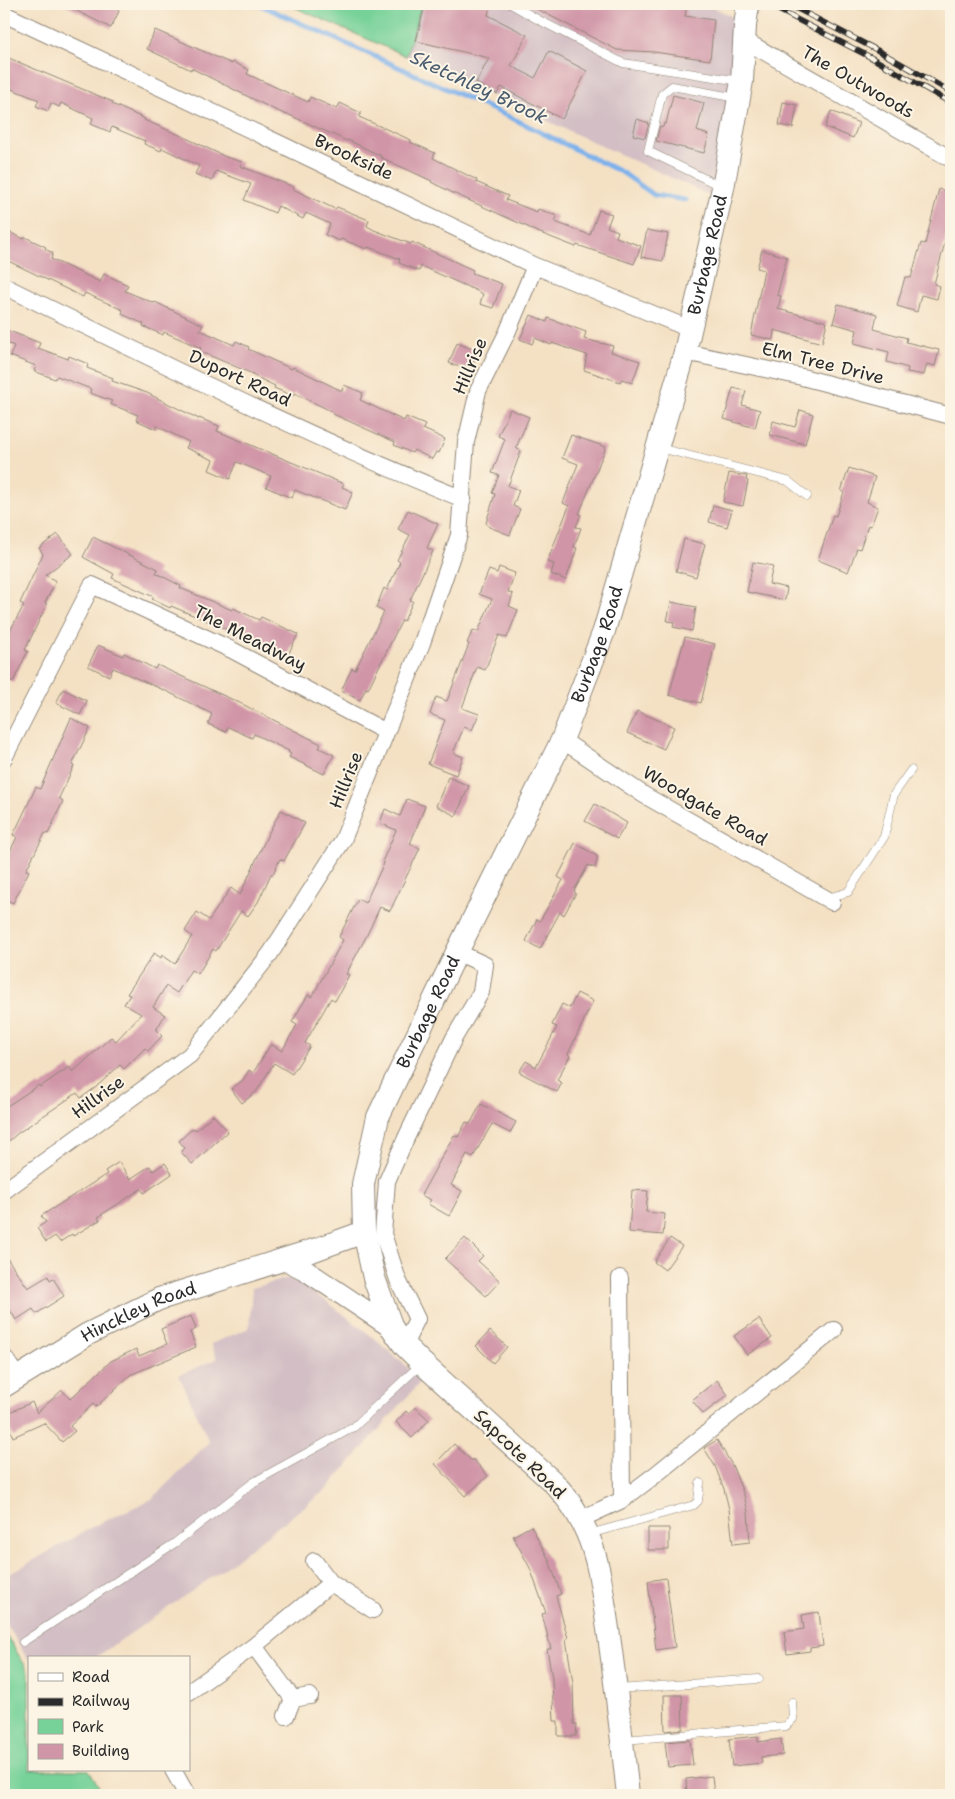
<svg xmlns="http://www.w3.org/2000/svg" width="955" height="1799" viewBox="0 0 955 1799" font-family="'Shantell Sans',sans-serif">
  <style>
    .industrial { fill: #d2bec4 }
    .green { fill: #77d299; stroke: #517e62 }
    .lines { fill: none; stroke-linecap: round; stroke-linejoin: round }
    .stream { stroke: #7db1eb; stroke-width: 5 }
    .building { fill: #d095a7 }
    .service-casing { stroke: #908678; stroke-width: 9 }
    .minor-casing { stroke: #908678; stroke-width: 18 }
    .tertiary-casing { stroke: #908678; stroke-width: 22 }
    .secondary-casing { stroke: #908678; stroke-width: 24 }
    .service { stroke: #fff; stroke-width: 8 }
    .minor { stroke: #fff; stroke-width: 16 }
    .tertiary { stroke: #fff; stroke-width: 20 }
    .secondary { stroke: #fff; stroke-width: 22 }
    .rail-casing { stroke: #2b2b2b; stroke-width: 5.5 }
    .rail { stroke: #fcf5e5; stroke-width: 4; stroke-dasharray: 11; stroke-linecap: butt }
    .labels { text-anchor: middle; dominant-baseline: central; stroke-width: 4; stroke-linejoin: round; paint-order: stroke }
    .street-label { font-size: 18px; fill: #2b2b2b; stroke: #fcf5e5 }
    .water-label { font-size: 19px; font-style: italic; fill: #485a6e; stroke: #fcf5e5 }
  </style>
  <rect width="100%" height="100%" fill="#fcf5e5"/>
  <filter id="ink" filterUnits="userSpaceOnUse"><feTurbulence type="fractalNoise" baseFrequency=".02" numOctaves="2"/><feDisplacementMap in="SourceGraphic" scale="10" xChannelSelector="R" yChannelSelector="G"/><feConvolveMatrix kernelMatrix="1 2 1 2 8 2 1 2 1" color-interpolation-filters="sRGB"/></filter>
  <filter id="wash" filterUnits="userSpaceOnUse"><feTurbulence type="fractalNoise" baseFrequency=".0096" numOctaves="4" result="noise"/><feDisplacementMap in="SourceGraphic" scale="20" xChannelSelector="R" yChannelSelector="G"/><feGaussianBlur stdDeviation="1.12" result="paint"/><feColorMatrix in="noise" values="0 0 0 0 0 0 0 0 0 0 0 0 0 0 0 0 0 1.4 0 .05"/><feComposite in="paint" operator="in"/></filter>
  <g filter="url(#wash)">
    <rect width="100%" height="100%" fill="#f4e1c4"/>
    <!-- industrial -->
    <path class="industrial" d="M422,4h285l28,14 -11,184 -318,-146z
      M289,1278l36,22 50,39 47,41 -95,109 -109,84 -123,85h-66v3l-25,-41v-43l90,-51 58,-27 57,-57 -30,-67 38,-16 -6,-15 38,-16 3,-40z"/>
    <!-- green -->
    <path class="green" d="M287,4h135l-16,52z
      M4,1631l25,41v98h60l15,25h-100z"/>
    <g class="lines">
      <!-- stream -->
      <path class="stream" d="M258,4l258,116 107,53 31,22 31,5"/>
    </g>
    <g id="blocks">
      <!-- building -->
      <path class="building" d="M63,4h43l13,7 -8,17z
        M425,4h66l-3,11 39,20 -16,31 24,12 14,-27 38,20 -25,48 -61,-32 -4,7 -21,-11 13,-25 -73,-17z
        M527,4h160l-2,12 29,4 -4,40 -56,-8 -37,-2z
        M155,30l77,34 1,-2 16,8 -2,4 61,28 2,-5 27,12 3,-6 21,10 -2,4 52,23 -1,2 25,11 -2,5 44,22 -1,2 32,14 -2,4 31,12 1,-3 19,7 -2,6 35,13 9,-25 13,4 -5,13 11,4 -2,6 25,9 -7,18 -57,-19 -1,2 -46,-18v-1l-77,-35 -22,-11 1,-1 -52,-24 1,-1 -33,-16 -1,1 -60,-27v1l-14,-6 -82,-41v2l-44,-21z
        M4,56l109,46 -1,2 33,15 -1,1 38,16 44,21 16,5 -2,4 54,21 -1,2 42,20 2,-2 32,13 -2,6 7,4 37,14 1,-2 61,28 -1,3 30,11 -9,24 -13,-4 3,-10 -6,-3 -56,-25 -2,5 -20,-8 1,-4 -32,-12 -1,2 -26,-10 -1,2 -15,-6 5,-11 -24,-11 -3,6 -25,-13 -3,7 -31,-13 7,-16 -35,-13 -4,10 -17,-7 4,-8 -37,-18 -1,3 -17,-7 1,-3 -33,-14 -2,5 -19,-8 2,-6 -32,-15 -2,4 -8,-4 -3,8 -12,-5 3,-6 -35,-14z
        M673,95l31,8 -7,28 12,4 -5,18 -48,-12 4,-15 3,1 1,-4 2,1z
        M783,102l14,3 -4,23 -14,-3z
        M831,111l28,12 -6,15 -28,-11z
        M637,119l12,4 -4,15 -12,-3z
        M939,189l12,4v35l-2,-1 -15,57 6,2 -3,13 -16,-4 -4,17 -20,-6 8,-29 6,1 10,-35 4,1z
        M4,230l20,9 1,-2 21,10 -1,2 8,4 -2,6 49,23 4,-8 24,11 -3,6 29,12 1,-1 48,23 -3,5 34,15 2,-4 13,6 -1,2 44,20 1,-2 49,24 2,-6 19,8 -3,7 44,21 2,-4 19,8 -2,4 22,10 -6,14 -3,-1 -4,7 -18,-9 -2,3 -18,-8 1,-3 -62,-28v-2l-39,-19 -1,3 -19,-8 1,-2 -23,-11 1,-1 -54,-23 2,-3 -37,-16 -1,3 -20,-9 1,-2 -22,-10 1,-4 -38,-17 -2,4 -79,-38z
        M647,230l21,4 -5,27 -22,-4z
        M762,250l25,7 -10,38 4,1 -3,13 49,13 -5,21 -48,-13 -1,10 -22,-5 13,-65 -7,-2z
        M838,304l39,10 -3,15 33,9 -1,4 33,8 -4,16 -8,-2 -3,11 -17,-3 1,-4 -21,-6 2,-10 -35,-9 3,-13 -24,-7z
        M531,315l16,7 1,-4 38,14 -2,7 29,7 -2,6 29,9 -8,22 -10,-4 -2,3 -36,-12 3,-15 -35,-12 -1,2 -16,-7 -3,6 -12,-5z
        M4,329l36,14 -2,5 30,11 1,-3 19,8 -1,4 26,10 -1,3 35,12 52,26v-1l20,8 -2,5 127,53 -2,3 11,5 -8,18 -50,-20 -3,8 -26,-11 5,-11 -34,-14 -7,17 -21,-9 4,-10 -27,-12 3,-6 -32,-16 -1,3 -20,-9 2,-5 -28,-11 2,-3 -22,-8 1,-4 -34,-13 -2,3 -21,-8 2,-5 -26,-10 4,-10 -10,-4z
        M457,343l21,8 -8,20 -21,-8z
        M733,388l13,3 -4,14 18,5 -5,18 -31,-9z
        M510,409l19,8 -13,31 5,3 -13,35 11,4 -6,16 7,3 -10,26 -21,-8 -3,-4 9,-29 -3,-1 7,-18 -7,-2 13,-34 -7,-3z
        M800,410l13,4 -8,30 -35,-9 3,-14 22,6z
        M571,435l35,12 -27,67h2l-5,13 5,1 -7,19 3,1 -11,32 -15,-6 3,-10 -7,-2 22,-56 -6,-3 15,-39 -16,-6z
        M849,468l26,9 -8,25 11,5 -7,19 -3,-1 -8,24 -3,-1 -9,24 -30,-12 15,-45 3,1 8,-24 -3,-1z
        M729,473l18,3 -1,4 2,1 -5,25 -20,-4z
        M713,505l19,5 -5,17 -18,-5z
        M408,510l30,14 -11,24 6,3 -23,49 3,1 -9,20 -2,-1 -34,69 -2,-1 -6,12 -19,-9 11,-23 3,2 29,-58 -8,-4 8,-20 3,2 13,-28 -3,-2 13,-25 -12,-6z
        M58,534l15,20 -28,21 11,6 -11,22 2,1 -22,46 3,1 -15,31 -9,-4v-36l20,-37 -4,-2 23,-49 -4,-6z
        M93,537l65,32 -2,4 25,13 -1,2 52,22 1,-2 26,12 2,-3 37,17 -12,25 -62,-31 -53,-22 -1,2 -18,-9 2,-2 -42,-19 2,-4 -31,-17z
        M684,539l21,5 -9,33 -20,-6z
        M753,562l20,4 -4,18 18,4 -2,12 -38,-8z
        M499,567l16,6 -7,19 5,2 -4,12 9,4 -11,28 -8,-3 -14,35 -8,-3 -15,41 17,6 -7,16 -8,-3 -11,26 10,4 -7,18 -28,-11 17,-44 -15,-6 6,-17 11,4 22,-57 -2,-1 6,-13 5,2 14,-33 -13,-5 10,-24 8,3z
        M671,602l25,5 -4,24 -19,-4 1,-5 -7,-1z
        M685,637l30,7 -14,59 -32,-8z
        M98,645l25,11 1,-3 31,16 2,-4 85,39 79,40 -2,4 15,7 -10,19 -35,-17 2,-3 -3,-2 1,-1 -35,-17 -2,4 -24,-11 -2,5 -18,-8 4,-10 -46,-23 -53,-23 -4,8 -21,-10z
        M63,689l24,12 -7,14 -24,-12z
        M637,711l37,16 -10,22 -37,-16z
        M71,718l19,10 -18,37 2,1 -15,32 4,3 -15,33 -3,-1 -19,37 3,1 -16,32 -9,-4v-35l13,-27 -4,-2 7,-14 16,-34 4,2z
        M448,777l21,9 -13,30 -20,-10z
        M407,799l18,7 -15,38 10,4 -30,63 -10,-4 -15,32 -19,35 3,1 -14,26 -4,-3 -26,45 5,3 -18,28 -18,-11 -18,29 -14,11 -11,-14 12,-9 6,-10 4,3 18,-29 11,7 15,-26 -5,-3 16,-27 4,2 31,-57 -4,-3 19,-38 7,4 19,-40 -2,-1 14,-32 -16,-7 5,-14 15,7z
        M595,804l32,19 -10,16 -32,-18z
        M281,810l24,13 -21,38 -4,-2 -7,15h-2l-13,28 -10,14 -7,-5 -25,40 -3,-2 -15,25 -7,-4 -14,23 -11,-7 -13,21 12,8 -9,15 6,6 -14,15 -3,-3 -21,21 -4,-4 -25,23 -14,10 -4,-5 -59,40 -9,8 -5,-7v-26l35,-23 1,2 29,-20 4,5 38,-35 5,4 25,-27 -17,-10 6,-9 -3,-1 27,-41 7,5 1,-3 13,9 17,-28 -7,-5 12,-19 12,8 22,-32 9,7 27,-59z
        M575,843l22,13v4l-2,8 -7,-3 -14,26 2,2 -12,22 -4,-3 -20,37 -14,-8 11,-22 3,2 23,-41 -5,-3z
        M577,993l16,8 -25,53 2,2 -13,24 5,3 -5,9 -38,-20 7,-11 10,6 21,-40 -5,-2 10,-21 8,4z
        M481,1104l35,18 -6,11 -18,-9 -19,33 -6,-3 -16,31 11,6 -13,25 -21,-12 3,-4 -10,-5 33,-60 4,2 8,-15 4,2z
        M213,1115l15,16 -36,33 -11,-12 4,-4 -6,-7 14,-13 3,2z
        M119,1162l11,17 20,-13 3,5 12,-8 7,11 -28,19 -3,-4 -43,28 2,3 -27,16 -1,-2 -12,8 -5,-6 -9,6 -9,-14 9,-6 -5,-6 66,-42 -2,-3z
        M632,1190l16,1 -2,21 19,2 -2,21 -34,-3z
        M465,1238l18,18 -5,5 22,20 -14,15 -41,-37z
        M670,1238l12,8 -17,24 -11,-8z
        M4,1254l24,34 20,-12 2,4 3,-2 11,18 -28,18 -3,-5 -17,11 -12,-20z
        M191,1316l5,13 -6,3 6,15 -66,28 -34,32 -3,-3 -23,22 5,5 -13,11 -18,-19 -31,14 -9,-22 28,-13 5,11 25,-23 8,9 41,-38 25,-12 3,7 28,-12 -6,-15z
        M759,1319l13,19 -25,17 -13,-19z
        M490,1331l17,16 -14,16 -17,-17z
        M717,1380l11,15 -25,19 -11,-14z
        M415,1407l14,13 -17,18 -16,-16 10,-11 3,3z
        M717,1440l15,25 12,30 4,17 2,30 -17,2 -4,-35 -5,-20 -9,-23 -11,-18z
        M454,1444l18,17 1,-2 15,17 -23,20 -30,-32z
        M531,1526l18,34 12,34 -5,2 12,42 -2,1 7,44 1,41h3l-1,12h-18v-15h-4l-2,-43 -5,-29h4l-9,-35 4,-1 -16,-45 -17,-32z
        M648,1528h21v22h-21z
        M666,1578l9,69 -19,3 -8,-69z
        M819,1612l4,34 -13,2v3l-23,3 -3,-22 20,-3 -2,-14z
        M664,1695h18l1,34 -18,2z
        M758,1736v6l23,-3 2,16 -22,2 1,6 -30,3 -3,-27z
        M690,1740l3,25 -25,2 -3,-25z
        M712,1776l2,19h-27l-1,-16z"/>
    </g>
  </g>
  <g filter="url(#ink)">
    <use href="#blocks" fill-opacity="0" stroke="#908678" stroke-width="1"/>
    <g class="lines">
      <defs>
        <path id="service" d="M511,4l26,15 86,44 117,18
          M720,186l-72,-35 14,-57 10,-8 65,12
          M660,448l128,33 19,15
          M828,898l20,-6 36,-55 10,-43 17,-24
          M589,1534l105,-29 4,-4 2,-18
          M23,1642l152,-99 79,-61 100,-55 67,-63
          M618,1689l141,-10
          M624,1740l162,-14 7,-7 -1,-17"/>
        <path id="minor" d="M4,14l272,128 259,124 155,63
          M744,40l207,119
          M4,286c151,74 302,150 459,213
          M685,352l117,25 149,39
          M562,740l82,55 188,107
          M4,758l88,-173 140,65 154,82
          M4,1191l186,-136 80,-101 73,-114 79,-197 37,-108 7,-93 12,-51 29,-58 28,-67
          M620,1278l2,222
          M404,1345l13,-26 -19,-39 -15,-46 4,-53 19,-43 48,-100 27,-46 4,-27 -28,-13
          M4,1357l14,21
          M581,1519l41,-19 33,-25 179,-145
          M314,1561l17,22 42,27
          M254,1646l39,53
          M189,1692l65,-46 77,-63
          M286,1716l7,-17 17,-3
          M173,1770l14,25"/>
        <path id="tertiary" d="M283,1259l22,11 87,58"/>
        <g id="secondary">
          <path id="s1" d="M4,1386l84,-52 71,-35 158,-50 47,-17"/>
          <path id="s2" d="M628,1795c-6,-55 -12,-110 -20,-166 -5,-32 -8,-66 -21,-96 -8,-19 -19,-35 -33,-50l-132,-120 -18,-18 -12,-17 -18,-50 -10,-46 -1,-48 15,-67 79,-165 105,-212 42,-109 81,-279 38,-164 19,-107 3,-55 3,-22"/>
        </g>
      </defs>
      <!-- service casing -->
      <use href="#service" class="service-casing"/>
      <!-- minor casing -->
      <use href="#minor" class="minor-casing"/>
      <!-- tertiary casing -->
      <use href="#tertiary" class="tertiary-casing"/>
      <!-- secondary casing -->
      <use href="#secondary" class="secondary-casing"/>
      <!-- service -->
      <use href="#service" class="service"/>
      <!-- minor -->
      <use href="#minor" class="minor"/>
      <!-- tertiary -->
      <use href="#tertiary" class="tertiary"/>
      <!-- secondary -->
      <use href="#secondary" class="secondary"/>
      <defs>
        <path id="rail" d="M767,4l105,54 79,45
          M788,4l89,46 74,42"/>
      </defs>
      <!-- rail casing -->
      <use href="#rail" class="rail-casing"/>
      <!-- rail -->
      <use href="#rail" class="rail"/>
    </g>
  </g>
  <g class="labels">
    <!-- street labels -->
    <g class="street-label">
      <text transform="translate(858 82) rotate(30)">The Outwoods</text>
      <text transform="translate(354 157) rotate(25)">Brookside</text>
      <text stroke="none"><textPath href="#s2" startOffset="1694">Burbage Road</textPath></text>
      <text transform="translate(823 363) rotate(14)">Elm Tree Drive</text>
      <text transform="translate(470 366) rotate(-67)">Hillrise</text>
      <text transform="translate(240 378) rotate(25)">Duport Road</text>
      <text transform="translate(250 638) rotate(27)">The Meadway</text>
      <text stroke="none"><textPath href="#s2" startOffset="1289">Burbage Road</textPath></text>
      <text transform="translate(346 780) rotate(-68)">Hillrise</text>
      <text transform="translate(705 806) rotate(30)">Woodgate Road</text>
      <text stroke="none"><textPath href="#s2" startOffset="884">Burbage Road</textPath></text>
      <text transform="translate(98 1097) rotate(-36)">Hillrise</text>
      <text stroke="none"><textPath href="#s1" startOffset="154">Hinckley Road</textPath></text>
      <text transform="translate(520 1454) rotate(44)">Sapcote Road</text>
    </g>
    <!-- water labels -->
    <g class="water-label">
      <text transform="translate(479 87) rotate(25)">Sketchley Brook</text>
    </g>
  </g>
  <!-- margin -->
  <rect width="955" height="1799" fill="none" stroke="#fcf5e5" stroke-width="20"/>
  <!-- legend -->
  <rect x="28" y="1656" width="162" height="115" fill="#fcf5e5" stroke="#a8a49b"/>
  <rect x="38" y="1673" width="25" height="8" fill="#ffffff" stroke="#a8a49b"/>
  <text x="72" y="1682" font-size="15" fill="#2b2b2b">Road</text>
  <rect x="38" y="1698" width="25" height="8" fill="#2b2b2b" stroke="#a8a49b"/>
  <text x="72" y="1706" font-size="15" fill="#2b2b2b">Railway</text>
  <rect x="38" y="1719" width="25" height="15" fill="#77d299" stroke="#a8a49b"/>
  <text x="72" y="1732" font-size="15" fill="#2b2b2b">Park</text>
  <rect x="38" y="1744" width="25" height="15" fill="#d095a7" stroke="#a8a49b"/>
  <text x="72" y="1756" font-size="15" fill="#2b2b2b">Building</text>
</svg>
